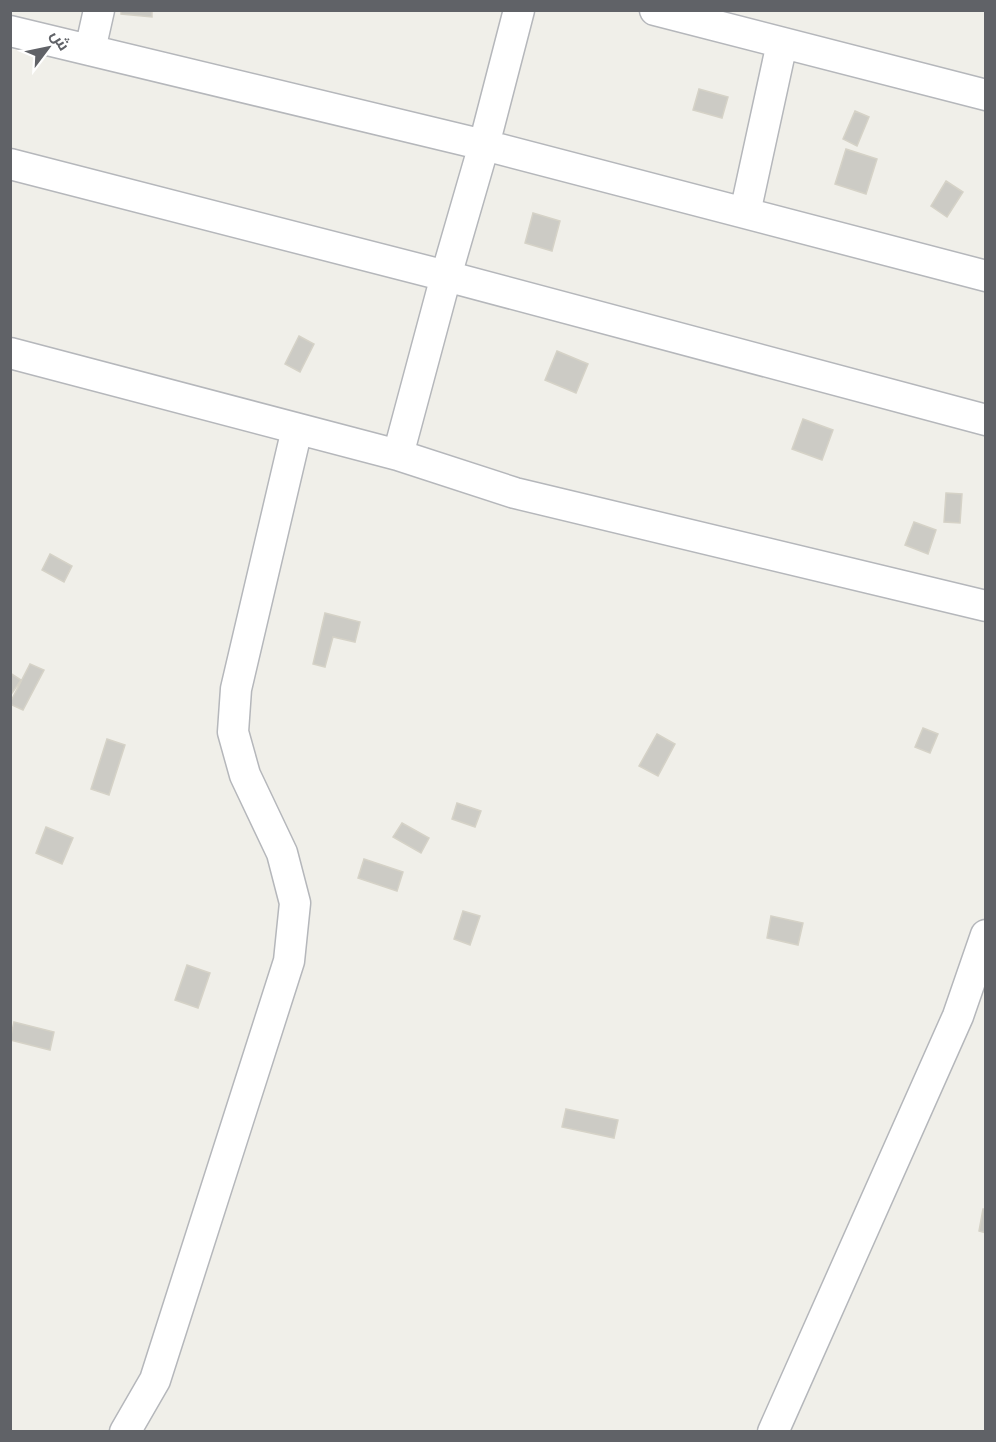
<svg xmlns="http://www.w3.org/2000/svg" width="996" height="1442" viewBox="0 0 996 1442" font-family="'Public Sans',Cairo,sans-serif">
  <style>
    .building { fill: #cccbc5; stroke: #d5d2c7; stroke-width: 1.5 }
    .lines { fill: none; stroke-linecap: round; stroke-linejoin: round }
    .minor-casing { stroke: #b5b7bb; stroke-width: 33 }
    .minor { stroke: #fff; stroke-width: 30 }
  </style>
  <rect width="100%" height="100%" fill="#f0efe9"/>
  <!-- building -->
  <path class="building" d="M121,10h31v7l-31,-3z
    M699,89l29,8 -6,21 -29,-8z
    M855,111l14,6 -12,29 -14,-7z
    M846,149l31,10 -11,35 -31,-10z
    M946,181l17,11 -16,25 -16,-11z
    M533,213l27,8 -8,30 -27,-8z
    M299,336l15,8 -14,28 -15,-8z
    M557,351l31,13 -12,29 -31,-13z
    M803,419l30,11 -11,30 -30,-11z
    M946,493l16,1 -2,29 -16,-1z
    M914,522l22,8 -8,24 -23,-9z
    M50,554l22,12 -8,16 -22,-12z
    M325,613l35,9 -5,20 -22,-5 -8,30 -12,-3z
    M30,664l14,6 -21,40 -13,-6v-1z
    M10,673l11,7 -11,16z
    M923,728l15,6 -8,19 -15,-6z
    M657,734l18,10 -17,32 -19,-10z
    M107,739l18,6 -16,50 -18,-6z
    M457,803l24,8 -6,16 -23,-8z
    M402,823l27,15 -8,15 -28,-16z
    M46,827l27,11 -11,26 -26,-11z
    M364,859l39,13 -6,19 -39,-13z
    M463,911l17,5 -10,29 -16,-6z
    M771,916l32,7 -5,22 -31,-7z
    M187,965l23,8 -12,35 -23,-8z
    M14,1022l40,10 -4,18 -40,-10z
    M566,1109l52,11 -4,18 -52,-11z
    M983,1209h3v24l-7,-2z"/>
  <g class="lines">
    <defs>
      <path id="minor" d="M655,10l331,85
        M10,31l474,114 502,131
        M90,50l9,-40
        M10,164l436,112 540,144
        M745,213l37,-170
        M10,353l388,102 117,38 471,113
        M398,455l48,-179 38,-131 35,-135
        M125,1432l30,-52 134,-419 6,-58 -13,-50 -37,-78 -12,-43 3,-43 61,-260
        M773,1432l185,-416 28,-81"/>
    </defs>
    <!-- minor casing -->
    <use href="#minor" class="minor-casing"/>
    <!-- minor -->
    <use href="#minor" class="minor"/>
  </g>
  <!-- border -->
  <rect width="996" height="1442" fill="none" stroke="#606267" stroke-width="24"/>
  <!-- north arrow -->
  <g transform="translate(48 48) rotate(58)" stroke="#ffffff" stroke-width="4.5" paint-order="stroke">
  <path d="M0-4.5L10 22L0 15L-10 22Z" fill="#606267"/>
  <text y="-9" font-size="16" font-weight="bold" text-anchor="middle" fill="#606267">ش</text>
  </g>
</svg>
